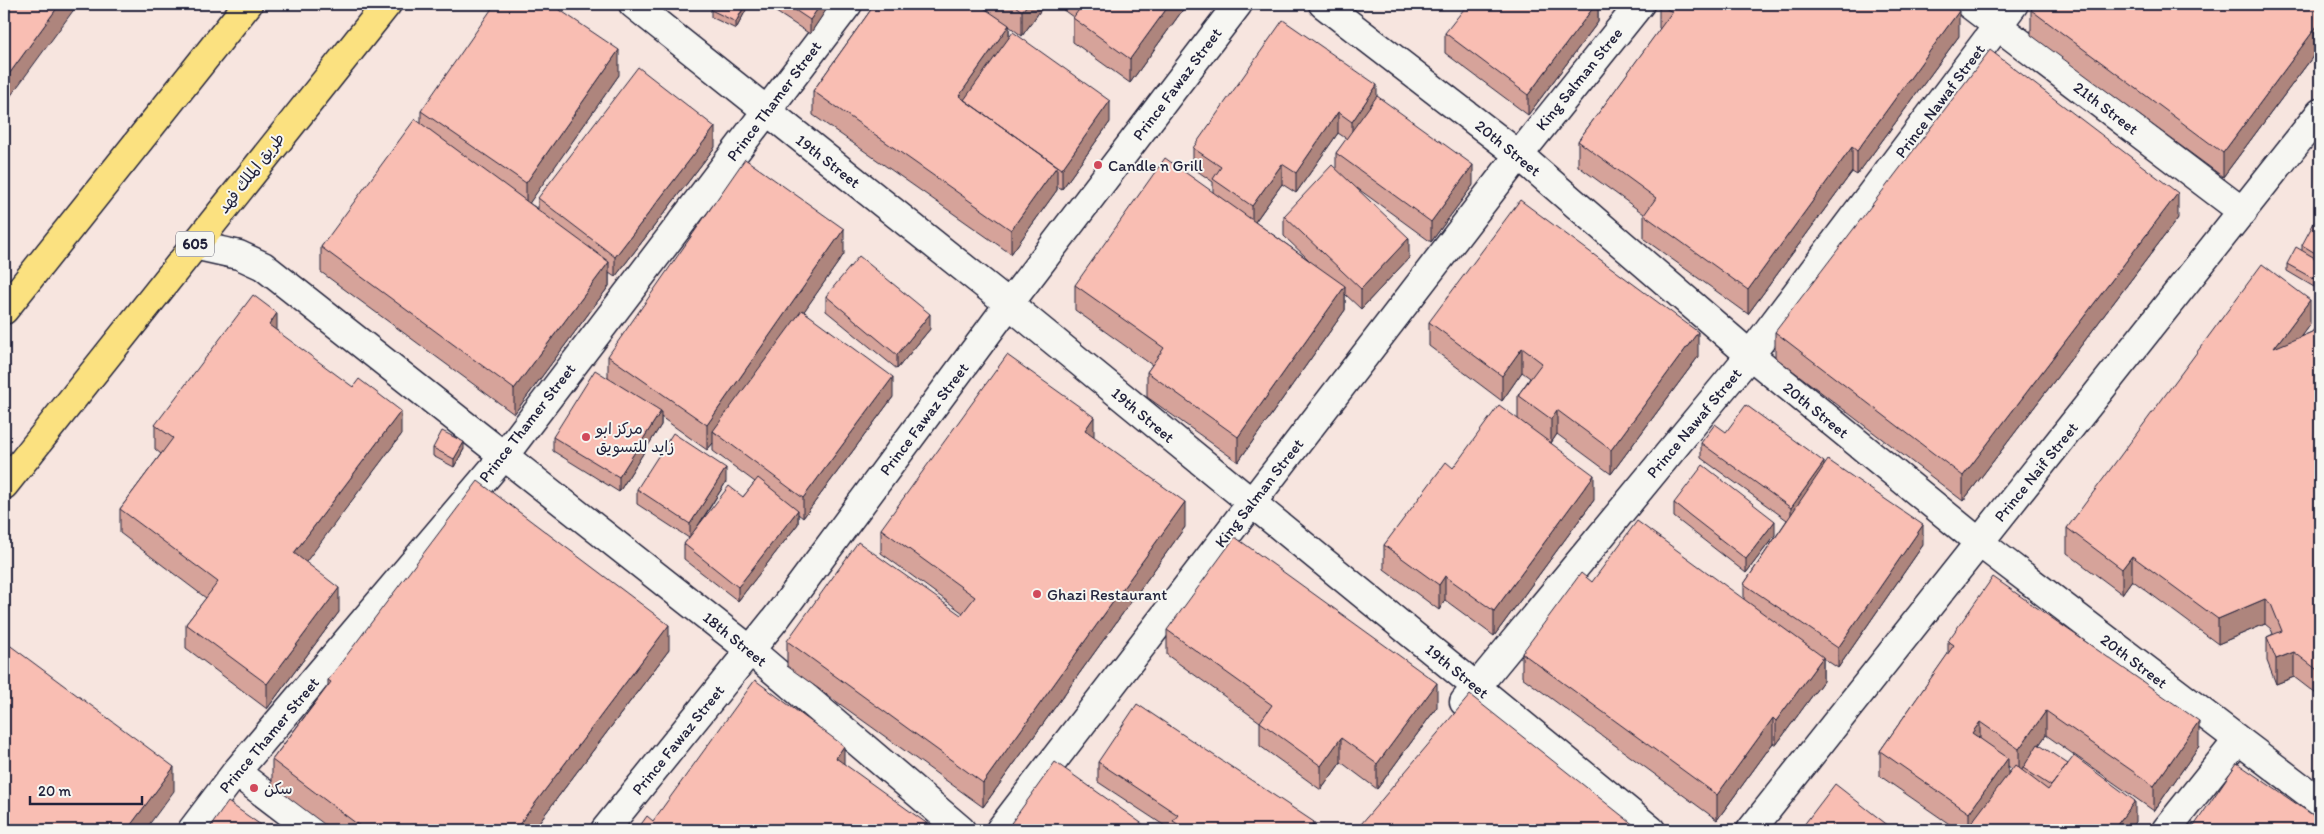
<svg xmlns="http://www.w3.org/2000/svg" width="2324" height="834" viewBox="0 0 2324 834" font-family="Itim,'Playpen Sans Arabic',sans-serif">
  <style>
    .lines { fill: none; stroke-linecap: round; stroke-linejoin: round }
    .minor-casing { stroke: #22223b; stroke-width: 31 }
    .highway-casing { stroke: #22223b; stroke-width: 31 }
    .minor { stroke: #f6f6f2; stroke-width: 28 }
    .highway { stroke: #fbe180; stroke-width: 28 }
    .wall { fill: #d6a39a; stroke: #22223b; fill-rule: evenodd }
    .shaded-wall { fill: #ae857d; stroke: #22223b }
    .building { fill: #f9beb3; stroke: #22223b }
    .poi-dot { fill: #d1495b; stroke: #f6f6f2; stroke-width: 2 }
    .labels { text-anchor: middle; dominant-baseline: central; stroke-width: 4; stroke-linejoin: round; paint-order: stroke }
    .shield { fill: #f6f6f2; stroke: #626272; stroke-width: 1 }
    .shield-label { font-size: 15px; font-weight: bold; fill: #22223b }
    .street-label { font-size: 16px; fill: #22223b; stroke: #f6f6f2 }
    .poi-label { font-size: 16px; fill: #22223b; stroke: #f6f6f2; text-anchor: start }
  </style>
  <rect width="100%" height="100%" fill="#f7e5df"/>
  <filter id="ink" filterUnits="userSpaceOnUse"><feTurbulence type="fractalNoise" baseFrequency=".02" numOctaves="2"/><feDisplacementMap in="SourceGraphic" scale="10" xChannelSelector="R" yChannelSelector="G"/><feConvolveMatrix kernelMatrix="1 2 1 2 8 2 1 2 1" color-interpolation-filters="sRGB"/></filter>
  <g filter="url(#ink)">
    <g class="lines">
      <defs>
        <path id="minor" d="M633,4l376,300 642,526
          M1323,4l196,151 231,200 230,188 340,259
          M1969,4l274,208
          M194,245l45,10 24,11 487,384 211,180
          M1464,702l286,-347 264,-351
          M236,772l76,58
          M192,830l44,-58 267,-315 345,-453
          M605,830l172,-213 232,-313 229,-300
          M1000,830l519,-675 121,-151
          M1751,830l569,-717
          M2166,830l72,-90"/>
        <path id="highway" d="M4,310l244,-306
          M4,485l383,-481"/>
      </defs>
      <!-- minor casing -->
      <use href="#minor" class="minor-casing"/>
      <!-- highway casing -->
      <use href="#highway" class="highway-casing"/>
      <!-- minor -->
      <use href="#minor" class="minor"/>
      <!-- highway -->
      <use href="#highway" class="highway"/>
    </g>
    <!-- wall -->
    <path class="wall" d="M773,4h57l-20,30 -37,-24z
      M875,4h170l-23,32 -13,-10v12l101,84 -48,67 -5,-3v4l-46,64 -198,-139v-24z
      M1062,4h125l-57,79 -57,-41v-25l-11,-8z
      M1598,4v18l-70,93 -83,-62v-20z
      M1659,4l149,4 151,28 -102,139 -5,-3 -104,142 -104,-75v-25l-66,-48v-25l82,-112 -1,-1z
      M2320,4v43l-97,130 -192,-142v-25z
      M711,10h35l-10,19 -25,-12z
      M619,75l-90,128 9,6v-11l177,-51 -100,130 -6,-4v13l-95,128 -193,-142v-25l100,-124v-12z
      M1377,96l96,89 -42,57 -74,-54 52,70 -48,51 -16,-15v16l-107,152 -91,-65v-25l5,-7 -77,-55v-25l138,-93v-10l-20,-14v-20zM1338,133l9,6 -11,14v16l-52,47v20l26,25 -55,-39 27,-38 14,9z
      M2178,218l-215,283 -188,-144v-25z
      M2320,222v53l-6,12 -27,-16v-7l15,-14v-5z
      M844,254l-40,57 89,86 -90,121 -5,-4v10l-60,77 -54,-42v-15l5,-6 -52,-34v-15l89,-7 -28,45 45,-30 12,-15 -42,-31v-8l-6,7 -46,-33v8l-42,67 -66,-41v-14l55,-59v-22z
      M826,296l104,33 -33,40 -71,-58z
      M1429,322l269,35 -87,117 -54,-40 -6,9 43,57 -100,136 -49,-36 -6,10 -55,-41v-24l69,-77 65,-49v-24l12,-17 -8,-6 -20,29 -73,-55z
      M2320,322v375l-26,-20 -18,7 -9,-23v-24l6,-3 -2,-5 -6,-5 -47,20 -86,-64 -10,14 -55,-41v-25l243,-204 -10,13 12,-5z
      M277,331l124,104 -96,127 34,50 -72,97 -81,-61v-24l20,-26 -86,-65v-24l41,-55 -6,-5v-24z
      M1726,432l98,34 99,79 -85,123 -15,-10v23l-47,64 -3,-2 -56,77 -195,-143v-24l70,-71 152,17v-15l43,-64 -86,-62v-15z
      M433,448l31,1 -10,18 -21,-11z
      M1674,503l101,32 -29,38 -72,-56z
      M1185,527l-202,280 -196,-141v-25l174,-26 2,-2 -82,-60v-24z
      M1167,630l270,77 -60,82 -36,-27 -20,28 -61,-44v-24l-93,-67z
      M1948,641l251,105 -45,65 -108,-76 -7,10 96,77 -7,8h-170l-78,-54v-25l68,-97zM2008,766l4,3 -4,6z
      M669,650l-136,180h-201l-60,-45v-25l56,-75v-5z
      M1098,762l216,68h-143l-73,-48z
      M1009,826l142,4h-142z
      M2194,826l126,4h-126z"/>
    <!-- shaded-wall -->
    <path class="shaded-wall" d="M60,4h18l-74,101v-24z
      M746,4v6l-10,19v-7z
      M821,4h9l-20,30v-14z
      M1028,4h17l-23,32v-25z
      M1170,4h17l-57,79v-24z
      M1596,4h2v18l-70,93v-20z
      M1959,11v25l-102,139v-24z
      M2320,22v25l-97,130v-24z
      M1009,25v25l-45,63 -5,-17z
      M619,50v25l-93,133v-25z
      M1377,85v20l-25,37v-20z
      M1110,101v21l-48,67v-20z
      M1338,112v21l-42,60v-20z
      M715,127v20l-100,130v-20z
      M1852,147v25l-104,142v-24z
      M1282,164v20l-30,42v-20z
      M1473,165v20l-42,57v-20z
      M1057,166v24l-46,64v-24z
      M2178,193v25l-215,283v-25z
      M844,229v25l-126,181 -5,-4v12l-6,7v-25z
      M1409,238v20l-48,51v-20z
      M609,262v24l-95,128v-25z
      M2320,267v8l-6,12v-8z
      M1345,286v24l-107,152v-25z
      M2310,300v24l-36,49v-25z
      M277,313v25l-8,-13z
      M930,314v15l-33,40v-14z
      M1698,332v25l-87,117v-24z
      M1522,348v24l-20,29v-25z
      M893,377v20l-90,121v-20z
      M1557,410v24l-6,9v-24z
      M401,411v24l-107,143v-25z
      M661,411v14l-42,67v-15z
      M1094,417v25l-9,-12z
      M464,442v7l-10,18v-8z
      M1824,462v14l-33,46v-14z
      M726,468v14l-36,56v-14z
      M1594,475v25l-100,136v-25z
      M1185,502v25l-202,280v-24z
      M798,510v14l-60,77v-14z
      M1775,521v14l-29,38v-14z
      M1923,525v20l-85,123v-20z
      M2132,556v24l-10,14v-25z
      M1445,576v24l-6,10v-25z
      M339,588v24l-72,97v-25z
      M2265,599v25l-47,20v-25z
      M669,625v25l-136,180h-18z
      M2294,652v25l-18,7v-25z
      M1823,657v24l-47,64v-24z
      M1437,683v24l-60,82v-25z
      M2046,711v24l-27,39v-25z
      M1773,718v25l-56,77v-25z
      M2199,721v25l-45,65v-25z
      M1980,722v25l-8,-14z
      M1341,738v24l-20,28v-24z
      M844,746v24l-8,-12z
      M2008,758v24l-39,48v-17z
      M174,767v24l-29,39h-18z
      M2135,801v21l-7,8h-15z
      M1314,822v8h-6z"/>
    <!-- building -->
    <path class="building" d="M4,4h56l-56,77z
      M495,4h56l68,46 -93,133 -105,-72z
      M714,4h31l-9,18 -25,-12z
      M786,4h35l-11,16z
      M875,4h103l31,21 -50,71 98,70 -46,64 -198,-139z
      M1012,4h16l-6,7z
      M1083,4h87l-40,55 -57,-41z
      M1468,4h128l-68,91 -83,-62z
      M1659,4h143l6,4 4,-4h137l10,7 -102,140 -5,-4 -104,143 -104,-75 12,-17 -78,-57 94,-129z
      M2036,4h284v18l-97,131 -192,-143z
      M1283,20l94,65 -25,37 -14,-10 -42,61 -14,-9 -30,42 -39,-27 8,-12 -28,-19z
      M1013,32l97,69 -48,68 -98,-69z
      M1990,50l188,143 -215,283 -188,-144z
      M638,67l77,60 -100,130 -77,-59z
      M1377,96l96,69 -42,57 -95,-69z
      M415,119l194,143 -95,127 -193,-142z
      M1165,158l180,128 -107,151 -91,-65 17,-24 -89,-63z
      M745,159l99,70 -137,196 -99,-69z
      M1332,165l77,73 -48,51 -77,-73z
      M1520,200l178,132 -87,118 -54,-40 -6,9 -33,-24 24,-32 -20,-15 -20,28 -73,-54z
      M2316,219l4,3v34l-18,-11z
      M2296,247l24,14v6l-6,12 -27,-15z
      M859,256l71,58 -33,41 -71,-59z
      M2262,264l48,36 -36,48 38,-16 8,-10v350l-26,-20 -18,7 -9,-22 15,-6 -11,-27 -6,-5 -47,20 -86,-63 -10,13 -55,-41z
      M253,295l24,18 -8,12 84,62 6,-8 42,32 -107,142 45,35 -72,96 -81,-60 32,-42 -98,-73 53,-71 -18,-13z
      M802,310l91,67 -90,121 -90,-67z
      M1007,355l87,62 -9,13 100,72 -202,281 -196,-142 71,-99 103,73 14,-18 -94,-68z
      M595,370l66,41 -42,66 -66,-40z
      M1499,405l95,70 -100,136 -49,-35 -6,9 -55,-40 62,-83 7,6z
      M1746,405l78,57 -33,46 -90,-65 14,-19 11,8z
      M442,431l22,11 -10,17 -21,-11z
      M673,433l53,35 -36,56 -53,-35z
      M1828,460l95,65 -85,123 -94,-64z
      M1703,465l72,56 -29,38 -72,-56z
      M758,478l40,32 -60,77 -54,-43 45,-58 14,11z
      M478,481l191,144 -154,205h-150l-93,-70 59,-78 -3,-2z
      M1637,521l186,136 -47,64 -3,-3 -56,77 -195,-142 59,-80 11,9z
      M1235,537l202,146 -60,81 -36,-26 -20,28 -61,-44 12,-17 -105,-75z
      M1993,577l206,144 -45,65 -108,-75 -27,38 -39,-27 -8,11 36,25 -39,55 -89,-62 74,-106 -6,-4z
      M4,641l170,126 -47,63h-123z
      M755,680l89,66 -8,12 100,72h-299l10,-14 6,5z
      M1470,695l170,135h-284z
      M1137,704l177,118 -6,8h-121l-14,-9 5,-6 -80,-53z
      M2038,744l30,20 -17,22 -28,-18z
      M2074,756l61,45 -22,29h-147l49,-65 33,25z
      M1055,762l96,68h-136l-6,-4z
      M2237,763l83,57v10h-120l-6,-4z
      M1835,784l59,46h-94z
      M228,802l40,28h-60z"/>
  </g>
  <!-- markers -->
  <g class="poi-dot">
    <circle cx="1098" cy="165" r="5"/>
    <circle cx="586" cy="437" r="5"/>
    <circle cx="1037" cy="594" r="5"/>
    <circle cx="254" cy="788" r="5"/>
  </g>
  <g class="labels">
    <!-- shield labels -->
    <rect class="shield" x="176" y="231.5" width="38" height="25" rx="4"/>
    <g class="shield-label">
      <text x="195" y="244">605</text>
    </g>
    <!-- street labels -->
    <g class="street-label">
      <text transform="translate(1579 79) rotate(-51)">King Salman Stree</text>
      <text transform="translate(1177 84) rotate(-53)">Prince Fawaz Street</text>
      <text transform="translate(774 101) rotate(-53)">Prince Thamer Street</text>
      <text transform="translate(1940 101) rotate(-53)">Prince Nawaf Street</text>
      <text transform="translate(2106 108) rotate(37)">21th Street</text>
      <text transform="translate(1508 148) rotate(39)">20th Street</text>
      <text transform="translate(828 161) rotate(38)">19th Street</text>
      <text transform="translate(251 173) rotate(-52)">طريق الملك فهد</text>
      <text transform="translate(1816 410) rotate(39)">20th Street</text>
      <text transform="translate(1143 415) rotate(40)">19th Street</text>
      <text transform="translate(924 419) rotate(-53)">Prince Fawaz Street</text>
      <text transform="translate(527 423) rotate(-52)">Prince Thamer Street</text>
      <text transform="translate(1694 423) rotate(-50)">Prince Nawaf Street</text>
      <text transform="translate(2036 472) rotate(-51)">Prince Naif Street</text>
      <text transform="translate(1259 493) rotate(-52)">King Salman Street</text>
      <text transform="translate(735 639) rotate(39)">18th Street</text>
      <text transform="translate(2134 661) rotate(37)">20th Street</text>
      <text transform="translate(1457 671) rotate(39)">19th Street</text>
      <text transform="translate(269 735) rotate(-50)">Prince Thamer Street</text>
      <text transform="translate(678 740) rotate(-51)">Prince Fawaz Street</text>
    </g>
    <!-- poi labels -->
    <g class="poi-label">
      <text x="1108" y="165">Candle n Grill</text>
      <text x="596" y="428">مركز ابو<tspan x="596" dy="18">زايد للتسويق</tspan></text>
      <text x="1047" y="594">Ghazi Restaurant</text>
      <text x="264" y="788">سكن</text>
    </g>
  </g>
  <!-- margin -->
  <rect width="2324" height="834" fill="none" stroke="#f6f6f2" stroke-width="20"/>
  <rect x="10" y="10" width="2304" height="814" fill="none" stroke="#22223b" stroke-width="2" filter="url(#ink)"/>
  <!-- scale -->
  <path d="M30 796v8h112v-8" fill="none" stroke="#22223b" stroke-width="2.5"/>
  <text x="38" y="796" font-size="15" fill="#22223b" stroke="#f6f6f2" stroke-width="4" paint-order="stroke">20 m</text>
</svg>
